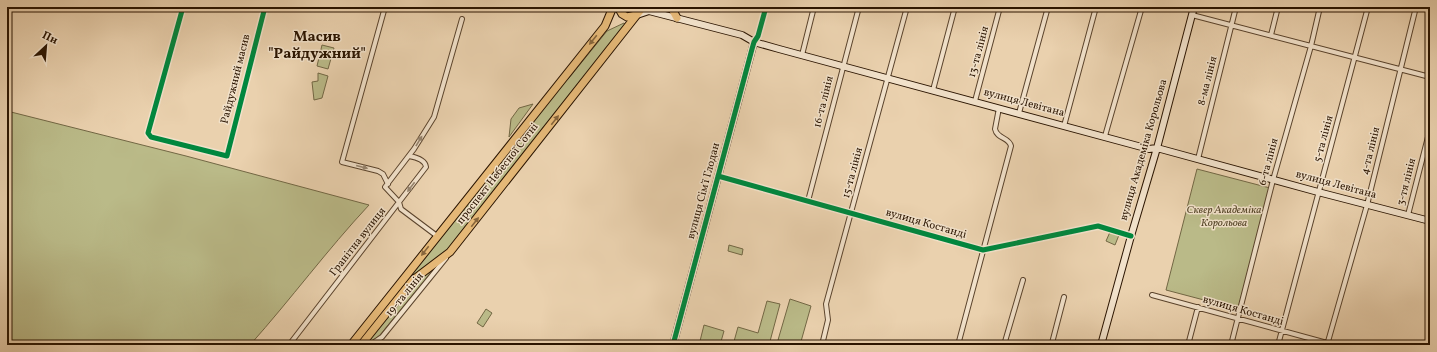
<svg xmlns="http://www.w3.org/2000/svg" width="1437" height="352" viewBox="0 0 1437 352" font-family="Vollkorn,serif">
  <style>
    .green { fill: #baba88; stroke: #726744 }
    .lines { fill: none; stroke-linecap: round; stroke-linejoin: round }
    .street-casing { stroke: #5a432c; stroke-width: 6 }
    .secondary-casing { stroke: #2a1400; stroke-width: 8 }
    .primary-casing { stroke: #2a1400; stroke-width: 9 }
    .street { stroke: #f1e1ca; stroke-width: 4 }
    .secondary { stroke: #f1e1ca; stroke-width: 6 }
    .primary { stroke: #e5b877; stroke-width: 7 }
    .cycleway-casing { stroke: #f1e1ca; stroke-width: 8 }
    .cycleway { stroke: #00873e; stroke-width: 5 }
    .oneway { fill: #88663c }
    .oneway2 { fill: #97856f }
    .labels { text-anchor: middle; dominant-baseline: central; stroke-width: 3; stroke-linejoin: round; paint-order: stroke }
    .street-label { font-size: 11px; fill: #2a1400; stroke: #f1e1ca }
    .park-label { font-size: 11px; font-style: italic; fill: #554629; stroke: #f1e1ca }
    .district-label { font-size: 15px; font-weight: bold; fill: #2a1400; stroke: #f1e1ca }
  </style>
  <rect width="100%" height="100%" fill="#ead1ae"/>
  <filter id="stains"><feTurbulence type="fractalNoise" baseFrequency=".005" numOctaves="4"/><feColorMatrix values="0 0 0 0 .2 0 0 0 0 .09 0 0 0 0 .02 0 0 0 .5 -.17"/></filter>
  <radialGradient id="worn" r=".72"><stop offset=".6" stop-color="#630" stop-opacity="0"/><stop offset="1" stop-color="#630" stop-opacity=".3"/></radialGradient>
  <!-- green -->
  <path class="green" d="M625,7h13l-4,6 -5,2 -5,-3z
    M624,23l2,3 -181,227 -38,30 -50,62h-2l208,-263 6,-4 38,-47z
    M322,45l12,3 -6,21 -11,-3z
    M318,73l10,3 -6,22 -8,2 -2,-18 6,-1z
    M533,104l-24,33 2,-18 8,-11z
    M7,111l179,45 183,49c-42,45 -78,94 -119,140h-243z
    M1197,169l73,19 -32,121 -72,-19z
    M1110,232l9,3 -4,10 -9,-4z
    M729,245l14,4 -1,6 -14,-4z
    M431,269l2,1 -53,65 -13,10h-4l45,-57z
    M790,299l21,7 -11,39h-5l-17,-5z
    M767,301l13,3 -11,41h-36l5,-18 20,6z
    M486,309l6,4 -9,14 -6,-4z
    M704,325l20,6 -4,14h-21z"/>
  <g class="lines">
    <defs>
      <path id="street" d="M183,7l-35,126 3,4 76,19 38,-149
        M385,7l-43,155 36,9 5,3 5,10
        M1192,15l238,62
        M1271,35l7,-28
        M754,42l4,-6 8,-29
        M802,55l12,-48
        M933,90l22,-83
        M975,101l25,-94
        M1019,113l29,-106
        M1064,126l32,-119
        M1105,136l37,-129
        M1198,159l38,-152
        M718,176l265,74 115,-24 33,10
        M808,201l51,-194
        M1408,215l22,-86
        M437,236l-36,-27 -2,-7 -14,-15 29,-38 20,-32 28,-98
        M1152,295l175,48 2,2
        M1052,343l12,-46
        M289,345l137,-178c-1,-8 -11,-10 -17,-11
        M370,345l12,-8 64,-79
        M822,345l6,-25 -2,-16 81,-297
        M958,345l53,-199c-2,-9 -14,-7 -16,-17l4,-21
        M1004,345l19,-65
        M1188,345l10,-38
        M1231,345l42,-165 38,-134 9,-39
        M1278,345l90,-338
        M1327,345l40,-140 49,-198"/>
      <path id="secondary" d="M637,15l12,-4 93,24 12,7 25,7 370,100 8,-1 161,44 112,29
        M673,345l81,-303
        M1101,345l30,-109 26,-88 37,-141"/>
      <path id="primary" d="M618,7l4,7 5,3 9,-2
        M671,7l6,11
        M351,345l254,-319 8,-19
        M361,345l52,-65 37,-28 193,-245"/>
    </defs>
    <!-- street casing -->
    <use href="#street" class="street-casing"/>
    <!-- secondary casing -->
    <use href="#secondary" class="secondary-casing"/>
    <!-- primary casing -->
    <use href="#primary" class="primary-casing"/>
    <!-- street -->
    <use href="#street" class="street"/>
    <!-- secondary -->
    <use href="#secondary" class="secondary"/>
    <!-- primary -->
    <use href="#primary" class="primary"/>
    <defs>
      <path id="cycleway" d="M183,7l-35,126 3,4 76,19 38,-149
        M718,176l265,74 115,-24 33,10
        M673,345l79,-296 2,-7 4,-6 8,-29"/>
    </defs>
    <!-- cycleway casing -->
    <use href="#cycleway" class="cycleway-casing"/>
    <!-- cycleway -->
    <use href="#cycleway" class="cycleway"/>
  </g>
  <!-- one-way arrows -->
  <defs><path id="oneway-solid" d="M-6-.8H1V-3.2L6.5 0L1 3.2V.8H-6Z"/></defs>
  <g class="oneway">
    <use href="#oneway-solid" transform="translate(593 40) rotate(129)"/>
    <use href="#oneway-solid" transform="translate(555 120) rotate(-52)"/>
    <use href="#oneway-solid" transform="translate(475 222) rotate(-52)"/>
    <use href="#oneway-solid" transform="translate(425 251) rotate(128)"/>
  </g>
  <g class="oneway2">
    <use href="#oneway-solid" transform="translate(419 141) rotate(-59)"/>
    <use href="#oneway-solid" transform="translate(362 167) rotate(14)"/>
    <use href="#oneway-solid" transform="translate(411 187) rotate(127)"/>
  </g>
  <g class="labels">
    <!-- street labels -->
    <g class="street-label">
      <text transform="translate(979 52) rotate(-75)">13-та лінія</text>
      <text transform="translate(236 79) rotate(-76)">Райдужний масив</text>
      <text transform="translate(1208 81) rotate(-76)">8-ма лінія</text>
      <text transform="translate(824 102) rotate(-76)">16-та лінія</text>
      <text transform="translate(1024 103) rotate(15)">вулиця Левітана</text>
      <text transform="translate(1324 139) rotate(-75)">5-та лінія</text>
      <text transform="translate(1144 150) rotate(-74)">вулиця Академіка Корольова</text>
      <text transform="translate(1371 151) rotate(-76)">4-та лінія</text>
      <text transform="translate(1269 162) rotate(-75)">6-та лінія</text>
      <text transform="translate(853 173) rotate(-75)">15-та лінія</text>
      <text transform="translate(498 174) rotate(-52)">проспект Небесної Сотні</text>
      <text transform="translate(1407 182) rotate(-76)">3-тя лінія</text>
      <text transform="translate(1336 185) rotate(15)">вулиця Левітана</text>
      <text transform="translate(704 191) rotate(-75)">вулиця Сім'ї Глодан</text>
      <text transform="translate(926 224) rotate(16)">вулиця Костанді</text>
      <text transform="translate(358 242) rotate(-52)">Гранітна вулиця</text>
      <text transform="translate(405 295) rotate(-51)">19-та лінія</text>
      <text transform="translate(1243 311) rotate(16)">вулиця Костанді</text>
    </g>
    <!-- park labels -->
    <g class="park-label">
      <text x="1224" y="210">Сквер Академіка<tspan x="1224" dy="13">Корольова</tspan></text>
    </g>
    <!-- district labels -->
    <g class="district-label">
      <text x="317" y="37">Масив<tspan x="317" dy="17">"Райдужний"</tspan></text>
    </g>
  </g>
  <!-- margin -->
  <rect width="1437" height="352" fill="none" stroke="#ead1ae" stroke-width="24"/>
  <rect x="8" y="8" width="1421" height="336" fill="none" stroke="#2a1400" stroke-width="2"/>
  <rect x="12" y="12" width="1413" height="328" fill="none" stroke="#2a1400"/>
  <!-- north arrow -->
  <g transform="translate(46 46) rotate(26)" stroke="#f1e1ca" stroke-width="3" paint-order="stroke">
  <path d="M0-3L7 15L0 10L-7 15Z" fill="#2a1400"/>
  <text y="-6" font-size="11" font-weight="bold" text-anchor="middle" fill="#2a1400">Пн</text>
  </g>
  <rect width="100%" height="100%" filter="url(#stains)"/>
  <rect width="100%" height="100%" fill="url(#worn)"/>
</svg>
